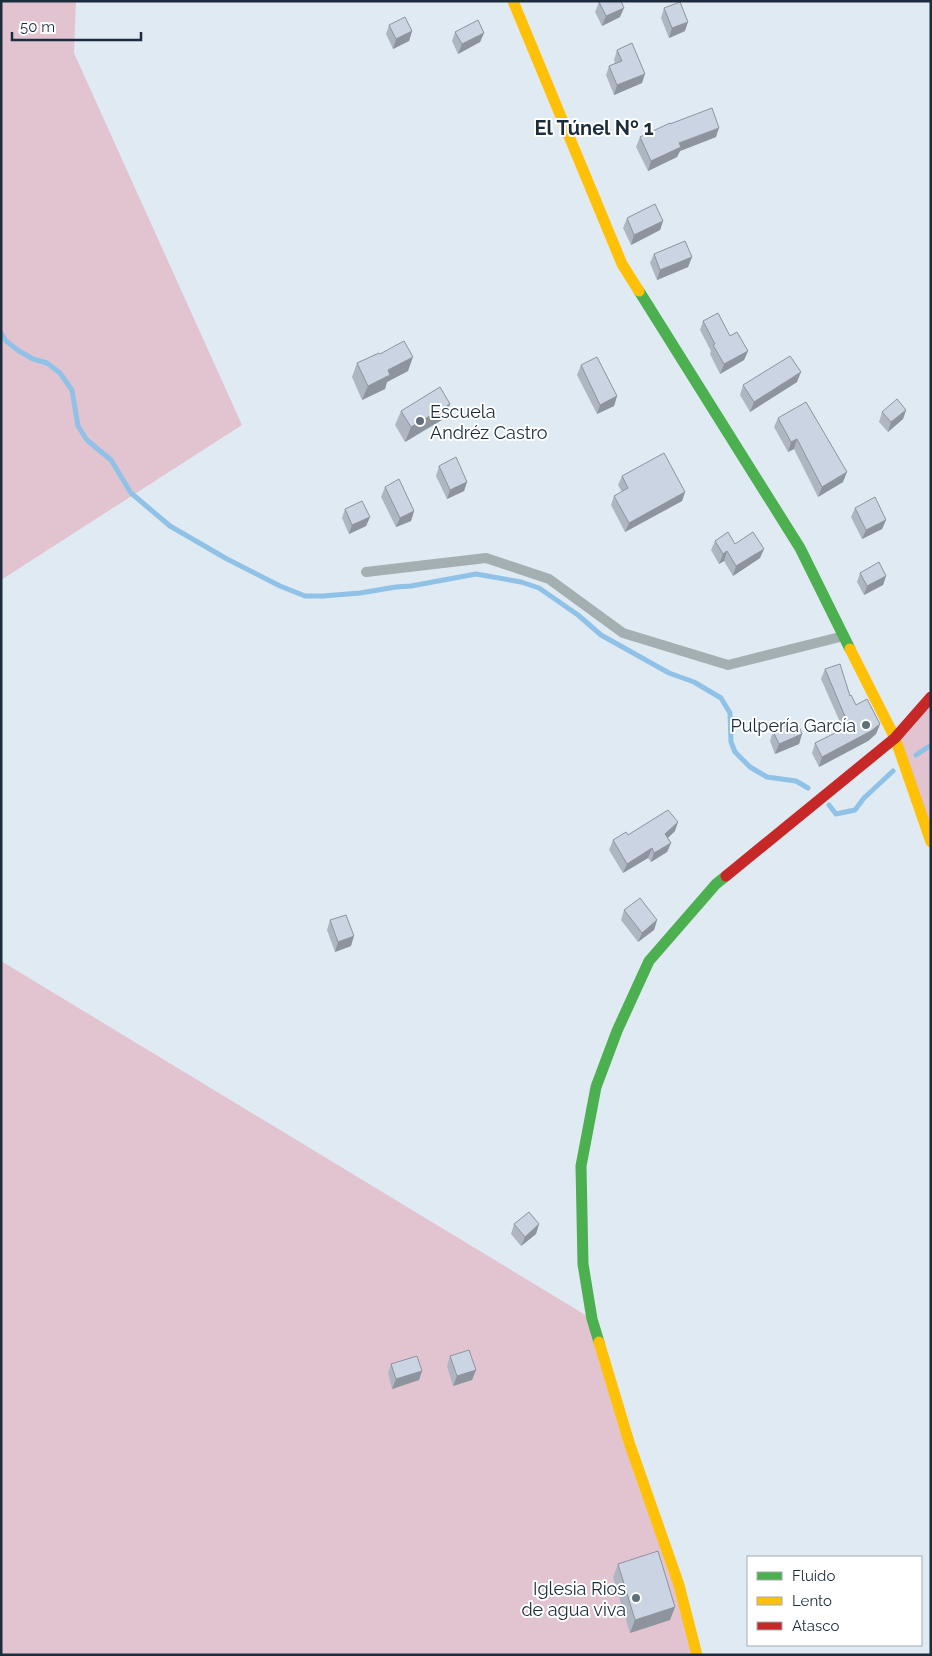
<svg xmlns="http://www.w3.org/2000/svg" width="932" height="1656" viewBox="0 0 932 1656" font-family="Raleway,sans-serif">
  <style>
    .green { fill: #e2c4d0 }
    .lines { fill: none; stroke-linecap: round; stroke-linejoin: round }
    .stream { stroke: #90c1e6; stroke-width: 5 }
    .lane { stroke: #a4afb1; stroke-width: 10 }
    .fast { stroke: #4caf50; stroke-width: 11 }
    .slow { stroke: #ffc107; stroke-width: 11 }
    .jam { stroke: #c62828; stroke-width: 11 }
    .wall { fill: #aeb6c2 }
    .shaded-wall { fill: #8d949e }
    .building { fill: #cad4e2; stroke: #8d949e }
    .poi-dot { fill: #606f7c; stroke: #fff; stroke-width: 2 }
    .labels { text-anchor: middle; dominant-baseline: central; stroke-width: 4; stroke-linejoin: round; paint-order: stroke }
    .poi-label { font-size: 18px; fill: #1b2d3c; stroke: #fff; text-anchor: end }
    .quarter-label { font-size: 20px; font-weight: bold; fill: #1b2d3c; stroke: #fff }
  </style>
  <rect width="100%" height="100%" fill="#e0eaf3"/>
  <!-- green -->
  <path class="green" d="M1,1h75l-2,52 168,372 -241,155z
    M931,697v145l-36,-104z
    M1,961l591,358 105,336h-696z"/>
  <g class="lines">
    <!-- stream -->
    <path class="stream" d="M1,333l5,8 13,10 14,8 14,4 13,10 12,17 6,36 9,14 24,20 20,33 39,33 57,33 53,27 25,10h18l37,-3 36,-6 15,-1 65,-12 45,8 18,6 39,27 23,20 68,38 25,9 27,16 9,15 1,29 4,10 15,15 17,10 29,4 12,7
      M916,755l15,-10
      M829,805l7,9 19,-4 9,-12 29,-27"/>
    <!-- lane -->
    <path class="lane" d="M366,572l120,-14 63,21 74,54 105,32 116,-29"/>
    <!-- fast -->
    <path class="fast" d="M639,291l161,257 50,101
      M599,1342l-7,-23 -9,-55 -2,-98 15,-79 21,-56 32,-70 67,-77 10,-8"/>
    <!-- slow -->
    <path class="slow" d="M513,1l109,263 17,27
      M850,649l45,89 36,104
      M599,1342l30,100 50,143 18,70"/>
    <!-- jam -->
    <path class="jam" d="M726,876l169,-138 36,-41"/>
  </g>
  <!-- wall -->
  <path class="wall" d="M599,2l21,15 -18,9 -7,-14z
    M664,8l21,23 -16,7 -8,-20z
    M389,25l23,6 -3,10 -16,8 -7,-15z
    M455,32l29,1 -4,9 -22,12 -6,-13z
    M617,50l25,33 -28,12 -8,-20 3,-9 6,-3 -1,-3z
    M670,124l46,13 -36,14 -3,6 -29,14 -12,-24 4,-10z
    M627,218l36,3 -3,9 -29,15 -8,-17z
    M654,254l38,3 -4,10 -31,13 -7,-17z
    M703,321l27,15 18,15 -4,9 -24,14 -10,-20 1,-3 -11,-21z
    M380,354l28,17 -21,11 -2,7 -23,11 -10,-23 5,-14z
    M581,365l36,31 -3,10 -17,8 -20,-39z
    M797,382l-47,30 -10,-17 3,-10z
    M450,404l-5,14 -40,24 -10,-17 6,-14z
    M906,410l-3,9 -15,13 -9,-10 3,-10z
    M778,418l65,64 -25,15 -24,-48 -6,3 -14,-25z
    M439,466l28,16 -3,9 -17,8 -11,-23z
    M622,476l63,16 -3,9 -57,31 -14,-27 3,-9 8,-4 -4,-7z
    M385,487l29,24 -3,10 -15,6 -15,-30z
    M855,508l31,12 -4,9 -20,10 -11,-22z
    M345,509l25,8 -4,9 -17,8 -7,-16z
    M715,541l20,3 25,14 -27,18 -9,-15 -5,3 -8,-14z
    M860,573l26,3 -3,9 -19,10 -7,-13z
    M825,669l25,27 6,9 24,19 -4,10 -8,7 -49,26 -7,-14 3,-10 28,-14 -22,-50z
    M773,731l29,3 -3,10 -24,10 -5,-13z
    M675,831l-7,7 3,5 -4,9 -16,10 -3,-4 -25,15 -14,-23 4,-10 15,-5z
    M624,910l33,10 -3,10 -16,12 -17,-22z
    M330,920l21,26 -16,6 -8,-22z
    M514,1224h25l-3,10 -15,12 -10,-12z
    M450,1356l26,14 -4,10 -19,6 -6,-20z
    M391,1364l31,7 -3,9 -27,9 -4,-16z
    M618,1564l57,43 -5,13 -40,13 -17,-56z"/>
  <!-- shaded-wall -->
  <path class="shaded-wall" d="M624,8l-4,9 -18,9 4,-10z
    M688,22l-3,9 -16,7 3,-10z
    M412,31l-3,10 -16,8 3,-10z
    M484,33l-4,9 -22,12 4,-10z
    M645,74l-3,9 -28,12 3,-10z
    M719,128l-3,9 -36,14 -3,6 -29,14 3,-10 28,-18z
    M663,221l-3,9 -29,15 3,-10z
    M692,257l-4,10 -31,13 3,-10z
    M748,351l-4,9 -24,14 4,-10z
    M413,357l-5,14 -21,11 -2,7 -23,11 6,-14 20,-16z
    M801,372l-4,10 -47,30 4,-10z
    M617,396l-3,10 -17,8 3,-9z
    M450,404l-5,14 -40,24 6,-15z
    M906,410l-3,9 -15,13 3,-10z
    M797,439l-3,10 -6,3 3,-10z
    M847,472l-4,10 -25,15 4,-10z
    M467,482l-3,9 -17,8 3,-9z
    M685,492l-3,9 -57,31 4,-9z
    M414,511l-3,10 -15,6 4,-9z
    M370,517l-4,9 -17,8 3,-9z
    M886,520l-4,9 -20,10 4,-9z
    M764,549l-4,9 -27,18 3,-10z
    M727,551l-3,10 -5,3 4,-10z
    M886,576l-3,9 -19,10 3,-9z
    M880,724l-4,10 -8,7 -49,26 3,-10z
    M802,734l-3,10 -24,10 4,-10z
    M678,822l-3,9 -13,12 3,-9z
    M671,843l-4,9 -16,10 3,-9z
    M652,848l-4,10 -25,15 4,-9z
    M657,920l-3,10 -16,12 4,-9z
    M354,936l-3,10 -16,6 3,-10z
    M539,1224l-3,10 -15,12 4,-9z
    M476,1370l-4,10 -19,6 4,-10z
    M422,1371l-3,9 -27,9 4,-10z
    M675,1607l-5,13 -40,13 5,-13z"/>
  <!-- building -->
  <path class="building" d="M601,1h20l3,7 -18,8 -7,-14z
    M680,2l8,20 -16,6 -8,-20z
    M405,17l7,14 -16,8 -7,-14z
    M478,20l6,13 -22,11 -7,-12z
    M632,43l13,31 -28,11 -8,-19 13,-5 -5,-11z
    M712,108l7,20 -40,15 2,4 -30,14 -11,-24 30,-14v1z
    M655,204l8,17 -29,14 -7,-17z
    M685,241l7,16 -32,13 -6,-16z
    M718,313l12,23 7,-4 11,19 -24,13 -11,-19 2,-1 -12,-23z
    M404,341l9,16 -25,13 2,5 -22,11 -11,-23 22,-10 1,1z
    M790,356l11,16 -47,30 -11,-17z
    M597,357l20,39 -17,9 -19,-40z
    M440,387l10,17 -39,23 -10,-16z
    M897,399l9,11 -15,12 -9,-10z
    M806,402l41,70 -25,15 -25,-48 -6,3 -13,-24z
    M664,453l21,39 -56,31 -15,-27 14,-8 -6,-12z
    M456,457l11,25 -17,8 -11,-24z
    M399,479l15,32 -14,7 -15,-31z
    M875,497l11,23 -20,10 -11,-22z
    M362,501l8,16 -18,8 -7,-16z
    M728,532l7,12 18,-12 11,17 -28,17 -9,-15 -4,3 -8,-13z
    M879,562l7,14 -19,10 -7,-13z
    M840,664l10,32 1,-1 5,10 11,-6 13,25 -9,7 -49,26 -7,-14 34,-17 -24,-57z
    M797,721l5,13 -23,10 -6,-13z
    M668,810l10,12 -13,12 6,9 -17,10 -2,-5 -25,16 -14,-24 13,-8 2,3z
    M640,898l17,22 -15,13 -18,-23z
    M346,915l8,21 -16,6 -8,-22z
    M529,1212l10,12 -14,13 -11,-13z
    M469,1350l7,20 -19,6 -7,-20z
    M417,1356l5,15 -26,8 -5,-15z
    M658,1551l17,56 -40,13 -17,-56z"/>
  <!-- markers -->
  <g class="poi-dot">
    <circle cx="420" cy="421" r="5"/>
    <circle cx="866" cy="725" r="5"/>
    <circle cx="636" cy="1598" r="5"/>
  </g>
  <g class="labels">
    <!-- poi labels -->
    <g class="poi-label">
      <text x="430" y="411" text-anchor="start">Escuela<tspan x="430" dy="21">Andréz Castro</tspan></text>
      <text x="856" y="725">Pulpería García</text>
      <text x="626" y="1588">Iglesia Rios<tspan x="626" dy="21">de agua viva</tspan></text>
    </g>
    <!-- quarter labels -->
    <g class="quarter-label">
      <text x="594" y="128">El Túnel Nº 1</text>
    </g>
  </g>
  <!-- border -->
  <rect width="932" height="1656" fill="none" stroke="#1b2d3c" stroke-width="5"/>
  <!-- legend -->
  <rect x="747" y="1556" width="175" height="90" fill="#ffffff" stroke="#a4abb1"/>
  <rect x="757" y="1572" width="25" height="8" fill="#4caf50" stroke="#a4abb1"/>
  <text x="792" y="1581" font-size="15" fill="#1b2d3c">Fluido</text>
  <rect x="757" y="1597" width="25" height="8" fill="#ffc107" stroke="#a4abb1"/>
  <text x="792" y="1606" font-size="15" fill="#1b2d3c">Lento</text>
  <rect x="757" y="1622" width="25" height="8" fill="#c62828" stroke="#a4abb1"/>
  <text x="792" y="1631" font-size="15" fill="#1b2d3c">Atasco</text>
  <!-- scale -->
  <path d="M12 32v8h129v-8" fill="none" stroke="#1b2d3c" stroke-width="2.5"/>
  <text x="20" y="32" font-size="15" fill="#1b2d3c" stroke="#ffffff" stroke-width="4" paint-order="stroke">50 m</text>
</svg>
